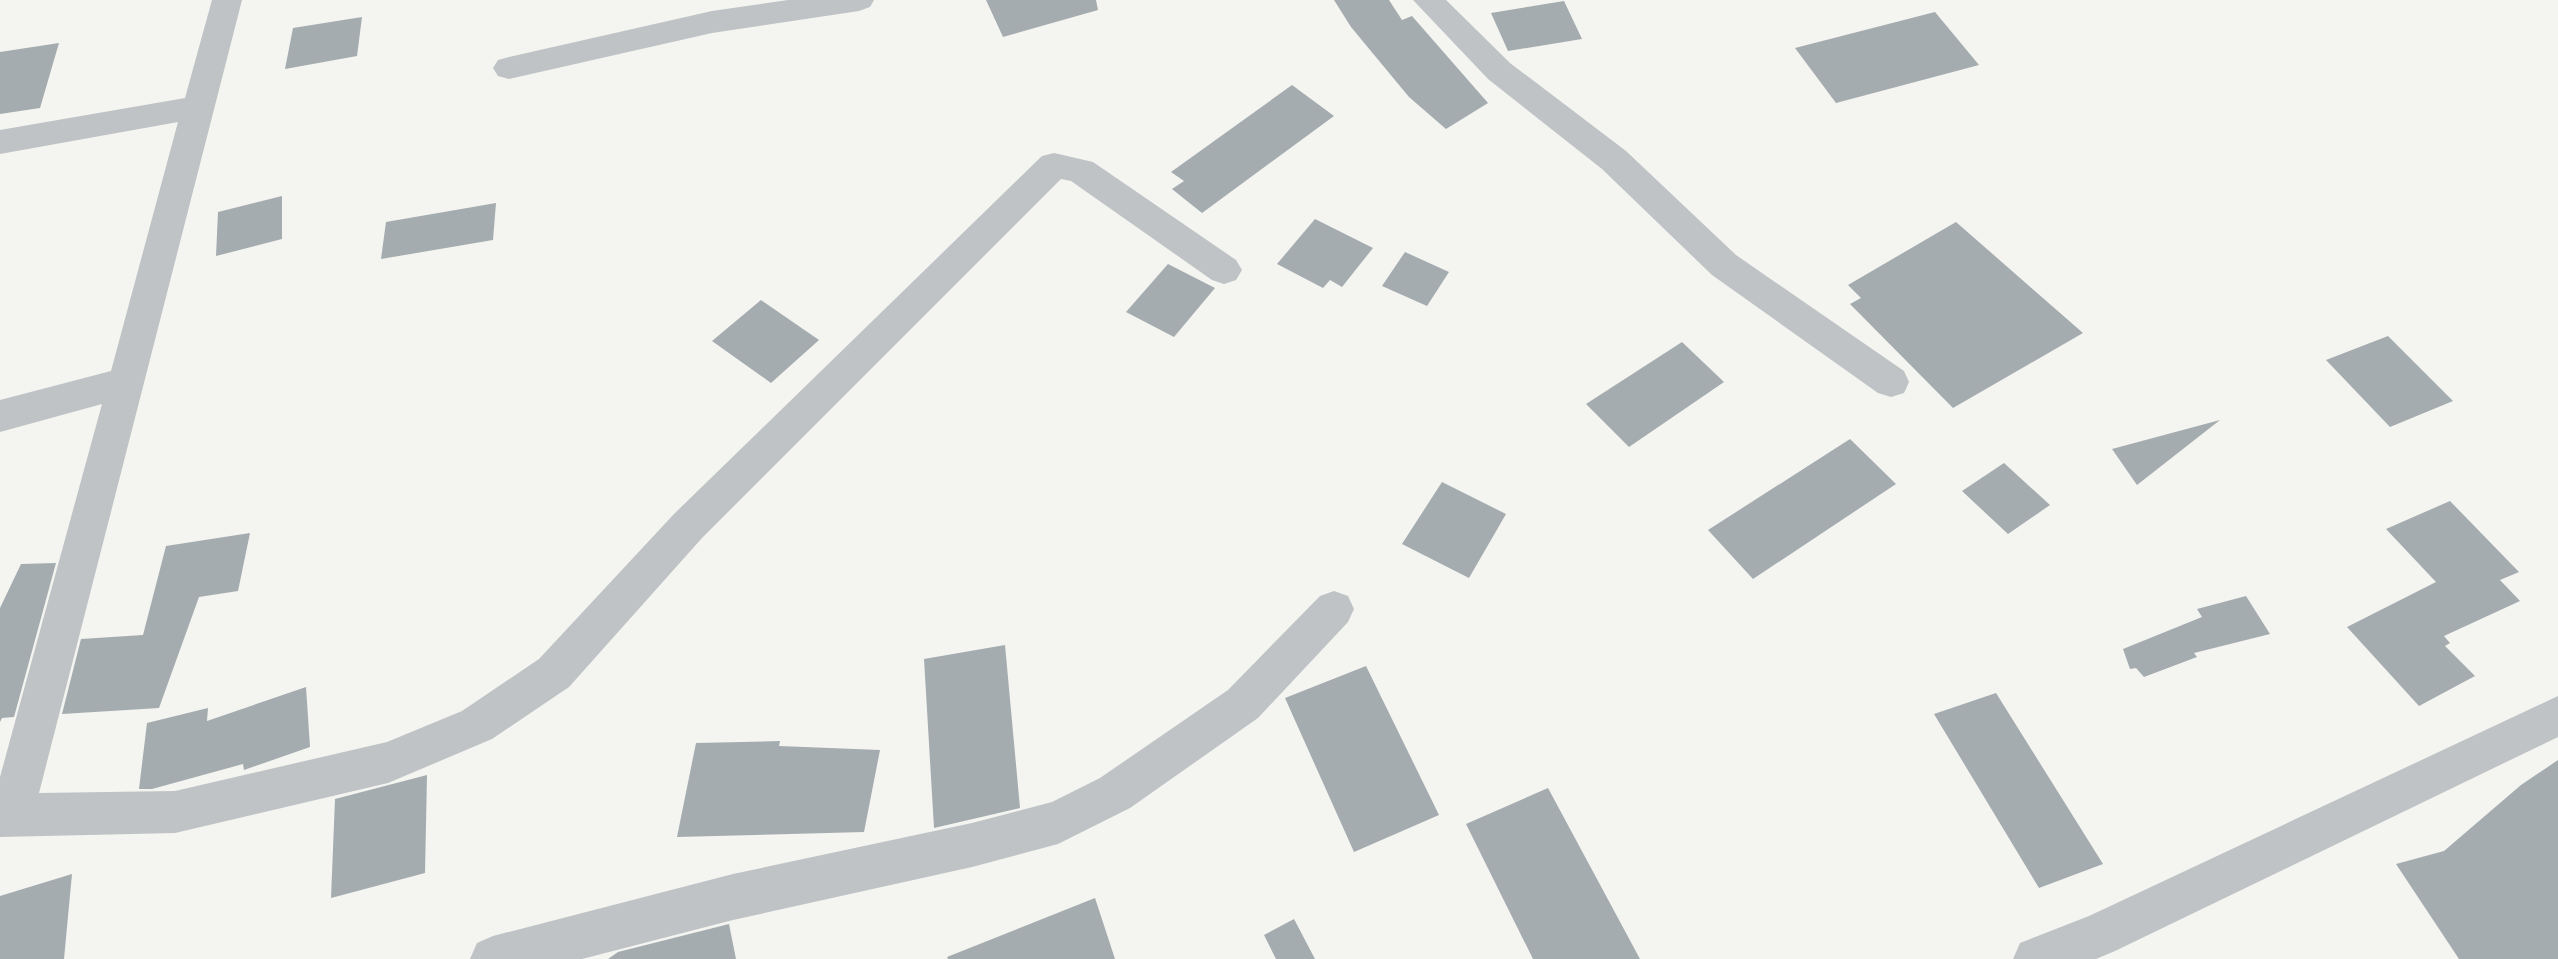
<svg xmlns="http://www.w3.org/2000/svg" width="2558" height="959" viewBox="0 0 2558 959" font-family="'IBM Plex Sans',sans-serif">
  <style>
    .building { fill: #a4acb0 }
    .lines { fill: none; stroke-linecap: round; stroke-linejoin: round }
    .minor { fill: #bfc3c6; fill-rule: evenodd }
  </style>
  <rect width="100%" height="100%" fill="#f4f4f0"/>
  <!-- building -->
  <path class="building" d="M986,0h110l2,10 -95,27z
    M1334,0h55l13,20 10,-4 76,87 -42,26 -37,-32 -58,-70z
    M1564,1l18,38 -74,12 -17,-38z
    M1935,12l44,53 -143,38 -41,-55z
    M362,17l-5,39 -72,13 8,-41z
    M59,43l-19,65 -40,6v-62z
    M1292,85l42,31 -132,97 -30,-24 12,-8 -13,-9z
    M282,196v43l-66,17 2,-44z
    M496,203l-3,37 -112,19 5,-37z
    M1315,219l58,29 -31,39 -12,-7 -7,8 -46,-24z
    M1956,222l127,111 -130,75 -103,-104 11,-6 -13,-13z
    M1405,252l44,20 -22,34 -45,-20z
    M1168,264l47,24 -41,49 -48,-25z
    M761,300l58,40 -48,43 -59,-42z
    M2388,336l65,65 -63,26 -64,-67z
    M1682,342l42,40 -95,65 -43,-43z
    M2220,420l-83,65 -25,-36z
    M1850,439l46,45 -143,95 -45,-49z
    M2004,463l46,42 -42,29 -46,-43z
    M1442,482l64,32 -37,64 -67,-34z
    M2450,501l69,71 -19,8 20,21 -76,35 6,7 -5,3 30,30 -56,30 -72,-79 89,-45 -50,-53z
    M250,533l-12,58 -39,6 -40,111 -97,6 19,-75 62,-4 23,-89z
    M56,563l-42,154 -12,1 -2,4v-114l21,-44z
    M2246,596l24,38 -76,19 3,4 -53,20 -8,-9 -6,1 -7,-20 79,-32 -5,-8z
    M1005,645l15,163 -86,20 -10,-169z
    M1366,666l73,149 -85,37 -69,-154z
    M306,687l4,60 -66,23 -1,-6 -91,25h-13l8,-66 61,-15 -1,13z
    M1996,693l107,171 -64,24 -105,-174z
    M780,741l-1,5 101,4 -16,82 -187,5 19,-94z
    M2558,760v199h-99l-63,-95 48,-13 77,-66z
    M427,775l-2,98 -94,25 4,-99z
    M1548,788l92,171h-107l-67,-135z
    M72,874l-8,85h-64v-63z
    M1095,898l20,61h-167l-1,-2z
    M1294,919l21,40h-39l-12,-24z
    M729,924l7,35h-128l10,-7z"/>
  <g class="lines">
    <!-- minor -->
    <path class="minor" d="M212,0h30l-203,793 136,-2 212,-49 75,-31 77,-52 135,-145 368,-358 12,-3 39,9 143,98 6,10 -6,10 -12,4 -12,-4 -141,-99 -10,-2 -359,359 -133,149 -77,52 -104,44 -213,50 -175,4v-60l102,-373 -102,28v-32l111,-29 67,-249 -178,32v-24l185,-32z
      M788,0h86l-4,7 -11,4 -147,22 -203,46 -11,-3 -5,-8 5,-8 11,-3 203,-46z
      M1413,0h33l64,63 116,88 110,104 168,116 5,11 -5,11 -13,4 -13,-4 -166,-118 -110,-106 -114,-90z
      M1334,591l14,5 6,13 -6,13 -90,96 -128,90 -72,36 -86,23 -239,53 -151,39h-112l7,-16 16,-7 240,-62 239,-51 80,-21 48,-24 128,-88 92,-94z
      M2558,696v41l-443,214 -19,8h-83l7,-16 69,-27z"/>
  </g>
</svg>
